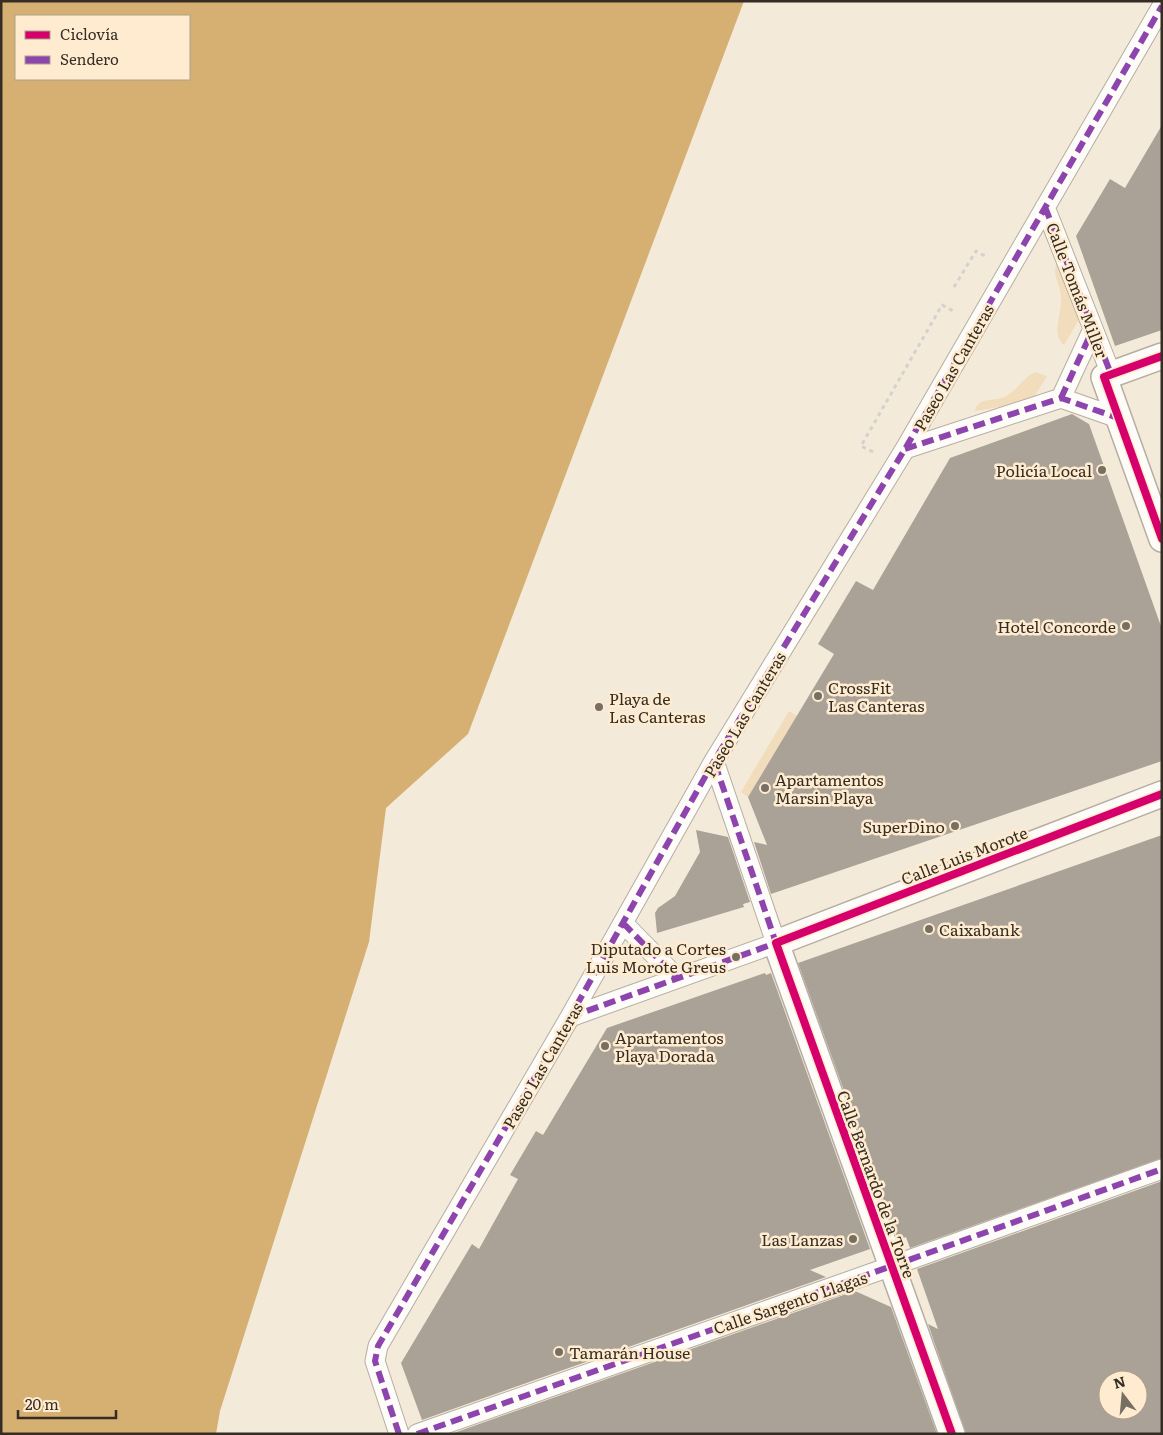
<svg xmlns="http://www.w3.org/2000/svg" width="1163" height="1435" viewBox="0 0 1163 1435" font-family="Literata,serif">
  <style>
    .green { fill: #f1dcbb }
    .water { fill: #d6b072; fill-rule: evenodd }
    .building { fill: #aaa297; fill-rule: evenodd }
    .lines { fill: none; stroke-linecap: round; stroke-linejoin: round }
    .pedestrian-casing { stroke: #b5aea1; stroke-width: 21 }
    .minor-casing { stroke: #b5aea1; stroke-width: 28 }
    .path { stroke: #d5d1cd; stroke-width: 3; stroke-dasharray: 4 4; stroke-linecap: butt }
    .pedestrian { stroke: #fdfcf9; stroke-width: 19 }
    .minor { stroke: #fdfcf9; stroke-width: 25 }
    .quiet { stroke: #8e44ad; stroke-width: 6; stroke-dasharray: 12 6; stroke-linecap: butt }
    .cycleway-casing { stroke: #ffecd0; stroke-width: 11 }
    .cycleway { stroke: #d6006c; stroke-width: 8 }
    .poi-dot { fill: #786f63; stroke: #ffecd0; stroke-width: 2 }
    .labels { text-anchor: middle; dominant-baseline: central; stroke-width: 5; stroke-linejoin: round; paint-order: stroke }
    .street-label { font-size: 16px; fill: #352d23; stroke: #ffecd0 }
    .poi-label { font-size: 16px; fill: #352d23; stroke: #ffecd0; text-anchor: start }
  </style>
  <rect width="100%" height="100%" fill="#f4eada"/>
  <!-- green -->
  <path class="green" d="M1058,258l22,60 -16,27c-14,-12 -1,-33 -3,-49 -2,-17 -10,-19 -3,-38z
    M1035,372l12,4 -16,26 -56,9c3,-15 19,-9 29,-14 13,-6 19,-19 31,-25z
    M789,711l8,5 -49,81 -7,-5z"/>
  <!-- water -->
  <path class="water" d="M1,1h743l-276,733 -82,74 -17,134 -149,469 -4,23h-215zM16,16h173v63h-173z"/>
  <!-- building -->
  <path class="building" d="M1162,125v205l-47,16 -39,-110 34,-57 15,9z
    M1072,414l17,10 73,205v132l-391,133 -17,-52 13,3 -19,-48 86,-143 -16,-10 38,-63 17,9 77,-132z
    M696,830l32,7 22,65 -7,2 1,3 -87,26 -2,-20 3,-5 17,-12 25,-44z
    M1162,835v323l-252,90 -4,-11 -8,3 -100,-277z
    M765,973l1,2 5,-2 99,276 -60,21 16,7 -404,143 -21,-57 71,-119 7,5 39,-70 -8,-4 26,-44 7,4 64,-107z
    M1162,1181v253h-196l-38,-110 10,5 -21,-60zM1108,1380h30v30h-30z
    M855,1291l36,16 46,127h-486z"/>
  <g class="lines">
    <defs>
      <path id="pedestrian" d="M1045,207l66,167
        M1061,398l32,-69
        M905,449l156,-51 57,20
        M623,923l54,55
        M570,1017l206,-74 -62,-182
        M399,1434l-24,-73 3,-15 192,-329 144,-256 191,-312 257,-443
        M417,1434l475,-168 270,-97"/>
      <path id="minor" d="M1162,356l-58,21 58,162
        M952,1434l-176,-491 386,-149"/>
    </defs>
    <!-- pedestrian casing -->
    <use href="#pedestrian" class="pedestrian-casing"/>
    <!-- minor casing -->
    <use href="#minor" class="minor-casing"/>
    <!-- path -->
    <path class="path" d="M954,287l22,-36 9,5v2
      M873,452l-12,-6 81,-141 13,7"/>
    <!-- pedestrian -->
    <use href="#pedestrian" class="pedestrian"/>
    <!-- minor -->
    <use href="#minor" class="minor"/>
    <!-- quiet -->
    <path class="quiet" d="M1045,207l66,167
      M1061,398l32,-69
      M905,449l156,-51 57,20
      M623,923l54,55
      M570,1017l206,-74 -62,-182
      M399,1434l-24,-73 3,-15 192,-329 144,-256 191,-312 257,-443
      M417,1434l475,-168 270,-97"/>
    <defs>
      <path id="cycleway" d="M1162,356l-58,21 58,162
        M952,1434l-176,-491 386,-149"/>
    </defs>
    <!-- cycleway casing -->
    <use href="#cycleway" class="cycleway-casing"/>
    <!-- cycleway -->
    <use href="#cycleway" class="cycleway"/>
  </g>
  <!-- markers -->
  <g class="poi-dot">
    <circle cx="1102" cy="470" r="5"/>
    <circle cx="1126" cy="626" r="5"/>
    <circle cx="818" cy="696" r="5"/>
    <circle cx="599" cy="707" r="5"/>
    <circle cx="765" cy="788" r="5"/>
    <circle cx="955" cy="826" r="5"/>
    <circle cx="929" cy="929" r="5"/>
    <circle cx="736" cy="957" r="5"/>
    <circle cx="605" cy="1046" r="5"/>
    <circle cx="853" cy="1239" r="5"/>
    <circle cx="559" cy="1352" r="5"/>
  </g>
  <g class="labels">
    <!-- street labels -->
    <g class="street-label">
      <text transform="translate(1078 290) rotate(69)">Calle Tomás Miller</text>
      <text transform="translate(953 367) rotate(-60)">Paseo Las Canteras</text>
      <text transform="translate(744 714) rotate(-59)">Paseo Las Canteras</text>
      <text transform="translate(964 855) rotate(-21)">Calle Luis Morote</text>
      <text transform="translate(542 1065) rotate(-60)">Paseo Las Canteras</text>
      <text transform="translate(877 1184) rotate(70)">Calle Bernardo de la Torre</text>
      <text transform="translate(790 1302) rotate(-19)">Calle Sargento Llagas</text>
    </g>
    <!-- poi labels -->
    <g class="poi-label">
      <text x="1092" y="470" text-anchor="end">Policía Local</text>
      <text x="1116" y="626" text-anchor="end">Hotel Concorde</text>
      <text x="828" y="687">CrossFit<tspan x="828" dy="18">Las Canteras</tspan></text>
      <text x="609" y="698">Playa de<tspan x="609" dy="18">Las Canteras</tspan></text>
      <text x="775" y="779">Apartamentos<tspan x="775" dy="18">Marsin Playa</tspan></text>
      <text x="945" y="826" text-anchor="end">SuperDino</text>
      <text x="939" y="929">Caixabank</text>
      <text x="726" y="948" text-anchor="end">Diputado a Cortes<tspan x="726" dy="18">Luis Morote Greus</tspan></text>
      <text x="615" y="1037">Apartamentos<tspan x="615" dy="18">Playa Dorada</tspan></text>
      <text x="843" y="1239" text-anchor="end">Las Lanzas</text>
      <text x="569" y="1352">Tamarán House</text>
    </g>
  </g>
  <!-- border -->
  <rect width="1163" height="1435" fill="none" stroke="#352d23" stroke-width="5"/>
  <!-- legend -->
  <rect x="15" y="15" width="175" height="65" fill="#ffecd0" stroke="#aea08b"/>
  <rect x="25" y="31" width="25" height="8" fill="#d6006c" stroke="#aea08b"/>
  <text x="60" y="40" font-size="15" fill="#352d23">Ciclovía</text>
  <rect x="25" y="56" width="25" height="8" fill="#8e44ad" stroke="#aea08b"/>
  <text x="60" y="65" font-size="15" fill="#352d23">Sendero</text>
  <!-- north arrow -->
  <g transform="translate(1123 1395) rotate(344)"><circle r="24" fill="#ffecd0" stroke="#aea08b"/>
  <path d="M0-4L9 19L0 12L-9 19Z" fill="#786f63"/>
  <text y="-8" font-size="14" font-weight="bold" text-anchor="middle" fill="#352d23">N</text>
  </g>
  <!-- scale -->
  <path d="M18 1410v8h98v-8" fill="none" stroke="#352d23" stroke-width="2.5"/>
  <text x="25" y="1410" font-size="15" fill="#352d23" stroke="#ffecd0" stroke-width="4" paint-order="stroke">20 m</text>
</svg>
